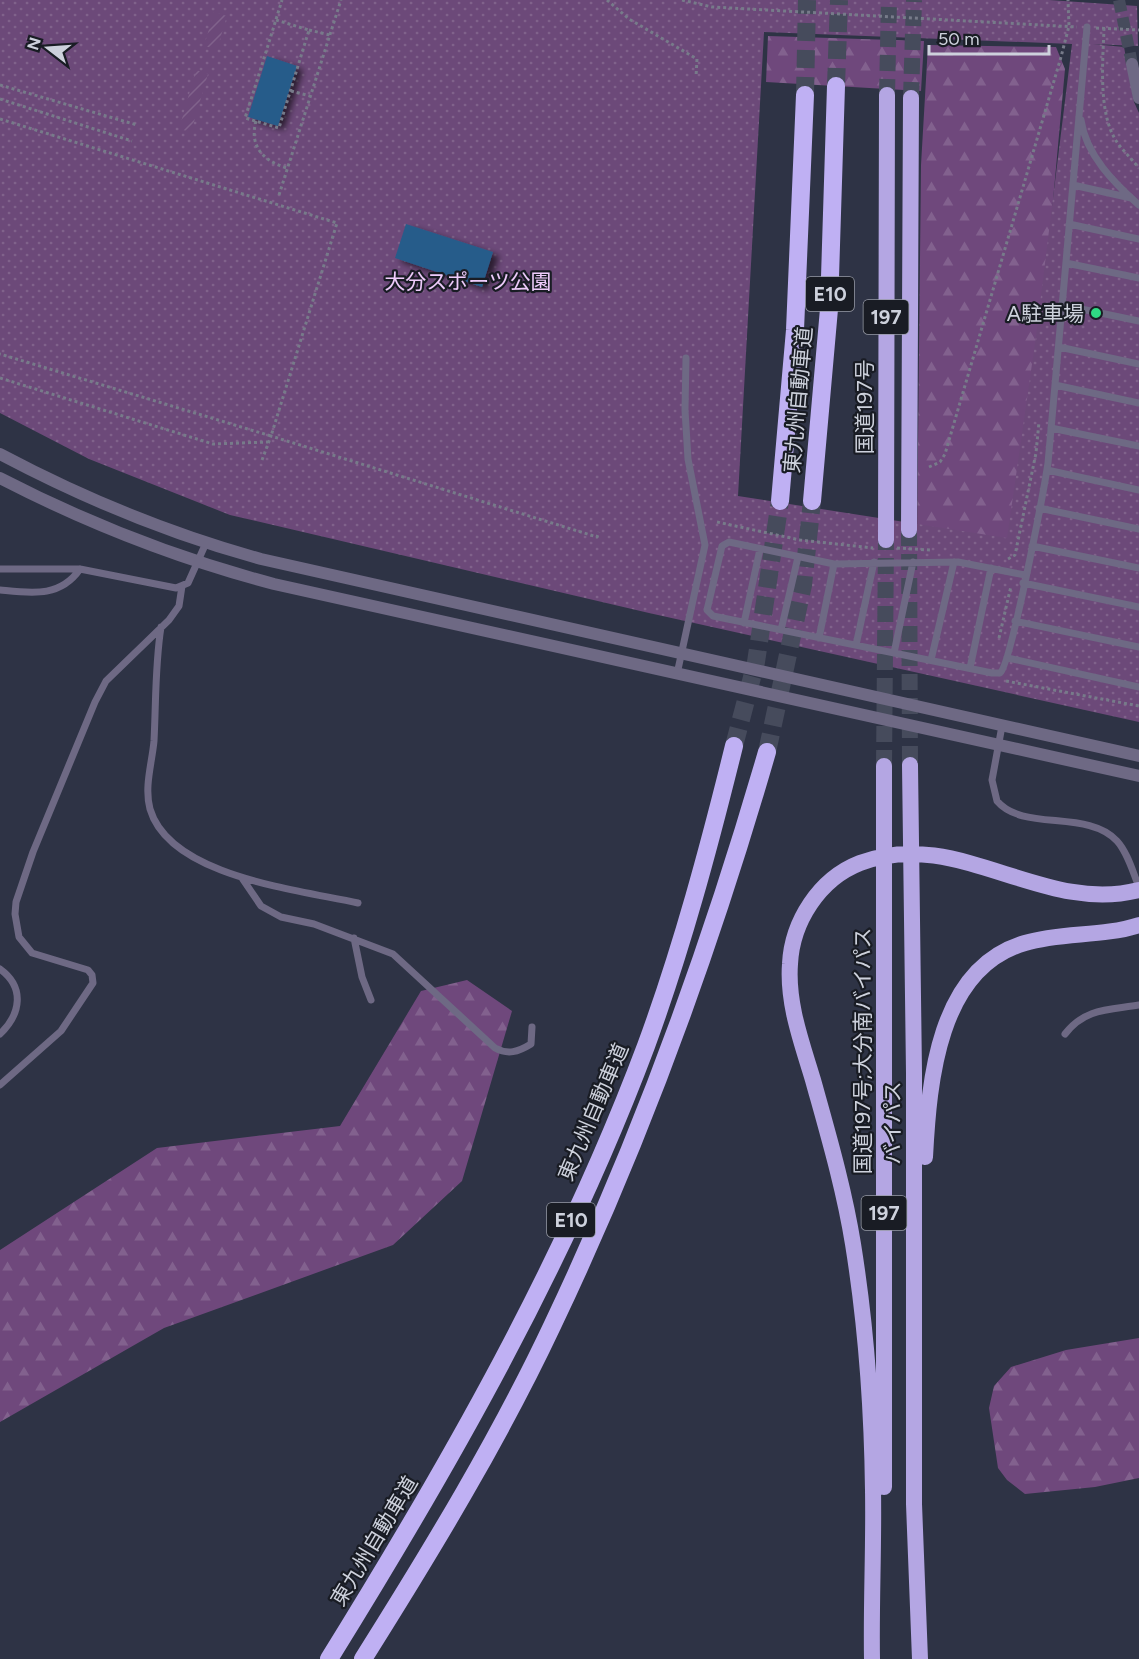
<svg xmlns="http://www.w3.org/2000/svg" width="1139" height="1659" viewBox="0 0 1139 1659" font-family="Figtree,'Noto Sans JP',sans-serif">
  <style>
    .forest { fill: url(#forest-firs) }
    .park { fill: url(#park-dots); fill-rule: evenodd }
    .garden { fill: url(#garden-furrows) }
    .building { fill: #275c8a; filter: url(#shadow) }
    .lines { fill: none; stroke-linecap: round; stroke-linejoin: round }
    .tertiary-tunnel { stroke: #464b5c; stroke-width: 12; stroke-dasharray: 12 6; stroke-linecap: butt }
    .trunk-tunnel { stroke: #464b5c; stroke-width: 16; stroke-dasharray: 16 8; stroke-linecap: butt }
    .motorway-tunnel { stroke: #464b5c; stroke-width: 18; stroke-dasharray: 18 9; stroke-linecap: butt }
    .path { stroke: #777b8a; stroke-width: 3; stroke-dasharray: 3 3; stroke-linecap: butt }
    .service { stroke: #6e6984; stroke-width: 7 }
    .tertiary { stroke: #6e6984; stroke-width: 12 }
    .trunk { stroke: #b4a6e3; stroke-width: 16 }
    .motorway { stroke: #bfb0f3; stroke-width: 18 }
    .poi-dot { fill: #2fd883; stroke: #191c24; stroke-width: 2 }
    .labels { text-anchor: middle; dominant-baseline: central; stroke-width: 4.5; stroke-linejoin: round; paint-order: stroke }
    .shield { fill: #191c24; stroke: #979ba5; stroke-width: 1.5 }
    .shield-label { font-size: 20px; font-weight: bold; fill: #cdd1dc }
    .park-label { font-size: 21px; fill: #eecbfb; stroke: #191c24 }
    .poi-label { font-size: 21px; fill: #cdd1dc; stroke: #191c24; text-anchor: end }
    .street-label { font-size: 21px; fill: #cdd1dc; stroke: #191c24 }
  </style>
  <defs>
    <pattern id="forest-firs" width="22" height="20" patternUnits="userSpaceOnUse" patternTransform="scale(1.5)"><rect width="22" height="20" fill="#6f487c"/><path d="M5 1l3.5 6h-7zM16 11l3.5 6h-7z" fill="#82618e"/></pattern>
    <pattern id="park-dots" width="8" height="8" patternUnits="userSpaceOnUse" patternTransform="scale(1.5)"><rect width="8" height="8" fill="#6c4979"/><path d="M2 2h.1M6 6h.1" fill="none" stroke="#80628b" stroke-width="1.8" stroke-linecap="round"/></pattern>
    <pattern id="garden-furrows" width="10" height="10" patternUnits="userSpaceOnUse" patternTransform="scale(1.5)"><rect width="10" height="10" fill="#6c4979"/><path d="M-1 1l2-2M0 10L10 0M9 11l2-2" fill="none" stroke="#80628b"/></pattern>
    <filter id="shadow"><feDropShadow dx="6" dy="4" stdDeviation="3" flood-color="#0009"/></filter>
  </defs>
  <rect width="100%" height="100%" fill="#2e3345"/>
  <!-- forest -->
  <path class="forest" d="M768,36l156,5 -3,50 -155,-9z
    M928,45l128,2 9,22 -34,373 -20,105 -94,-8 4,-374z
    M467,980l45,31 -50,170 -69,64 -229,83 -164,94v-172l157,-102 183,-22 81,-135z
    M1139,1338v140l-44,9 -70,7 -18,-14 -9,-12 -9,-60 5,-22 17,-19 55,-17z"/>
  <!-- park -->
  <path class="park" d="M0,0h1049l88,6 1,40 -45,-2 31,3 10,55 5,11v609l-490,-109 -419,-98 -141,-56 -89,-46zM764,32l308,12 -36,292 -29,202 -269,-42z"/>
  <!-- garden -->
  <path class="garden" d="M214,12l13,4 -10,33 -13,-3z
    M196,70l12,4 -17,58 -12,-3z"/>
  <!-- building -->
  <path class="building" d="M267,56l30,10 -19,60 -30,-9z
    M406,224l87,28 -11,35 -87,-29z"/>
  <g class="lines">
    <!-- tertiary-tunnel -->
    <path class="tertiary-tunnel" d="M1119,0l13,64"/>
    <!-- trunk-tunnel -->
    <path class="trunk-tunnel" d="M887,95l2,-95
      M911,98l3,-98
      M909,530l1,235
      M884,766l2,-226"/>
    <!-- motorway-tunnel -->
    <path class="motorway-tunnel" d="M836,86l3,-86
      M805,95l2,-95
      M734,746l22,-84 24,-161
      M767,752l36,-167 9,-84"/>
    <!-- path -->
    <path class="path" d="M607,0l22,19 68,40 -1,18
      M682,0l30,7 365,20
      M276,20l33,10 -30,98 -34,-10c13,-40 25,-79 37,-118
      M1096,28l43,2
      M1104,28c-1,32 -6,82 11,111 6,10 16,19 24,29
      M309,30l21,5
      M0,85l137,40
      M291,91l19,5
      M0,99l132,42
      M0,119l337,104 -66,213 -271,-82
      M256,121c-7,25 7,40 31,47
      M279,195l62,-195
      M0,378l213,66 55,-2
      M262,460l9,-24 326,101 2,-5
      M929,467l11,-5 5,-8 116,-397 8,-31 -1,-26
      M717,522l83,18 73,8
      M897,548l33,2
      M1008,559l7,-4 21,-102 3,-31
      M999,638l12,-52
      M1006,681l133,25"/>
    <!-- service -->
    <path class="service" d="M1081,120c5,35 33,63 58,85
      M1073,185l58,13
      M1069,224l70,15
      M1066,263l73,15
      M1062,305l77,16
      M1059,347l80,17
      M1055,385l84,18
      M1051,428l88,18
      M1047,470l92,20
      M1039,508l100,21
      M1032,546l107,22
      M0,569h80l96,19 12,-5 18,-40
      M1025,575l-67,-13 -124,2 -105,-22 -7,4 -15,64 6,6 279,57h8c11,-8 44,-184 48,-210l39,-436
      M1023,583l116,24
      M0,590c31,3 60,8 80,-21
      M1015,621l124,26
      M744,623l16,-74
      M161,627c-6,38 -5,75 -7,114 -2,22 -10,46 -4,68 20,68 150,81 208,94
      M781,630l17,-73
      M819,638l15,-74
      M856,645l18,-83
      M894,653l19,-91
      M1008,658l131,29
      M931,660l23,-98
      M970,668l21,-100
      M677,674l28,-129 -17,-86 -3,-49 1,-52
      M1002,726l-10,54 5,21c26,31 91,8 120,40 11,12 16,32 22,46
      M242,878l19,28 20,11 33,7 79,30 102,94c13,7 23,4 36,-4l1,-17
      M354,938l8,39 9,23
      M0,969c25,18 21,45 0,65
      M1065,1034c20,-26 44,-24 74,-29
      M0,1085l61,-54 32,-48 -1,-8 -4,-5 -56,-17 -13,-16 -4,-23 1,-12 17,-50 62,-150 11,-21 63,-61 10,-14 3,-20"/>
    <!-- tertiary -->
    <path class="tertiary" d="M1132,64l7,34
      M0,454c83,44 170,80 261,105l878,197
      M0,478c87,45 179,81 274,106l865,192"/>
    <!-- trunk -->
    <path class="trunk" d="M909,530l2,-432
      M886,540l1,-445
      M910,765l4,308v431l6,155
      M925,1157c4,-76 13,-189 100,-214 37,-11 77,-6 114,-18
      M884,1487v-721
      M872,1659c-1,-56 2,-113 1,-169 -1,-82 -7,-165 -20,-246 -9,-56 -25,-110 -40,-164 -11,-37 -26,-76 -23,-116 2,-42 29,-85 70,-101 97,-37 181,52 279,27"/>
    <!-- motorway -->
    <path class="motorway" d="M780,501l15,-171 10,-235
      M812,501l17,-192 7,-223
      M329,1659c121,-195 236,-397 317,-613 36,-98 63,-199 88,-300
      M363,1659c68,-108 136,-220 190,-335 88,-185 157,-375 214,-572"/>
  </g>
  <!-- markers -->
  <circle class="poi-dot" cx="1096" cy="313" r="6"/>
  <g class="labels">
    <!-- shield labels -->
    <g class="shield">
      <rect x="806" y="277" width="48" height="34" rx="4.5"/>
      <rect x="863.5" y="300" width="45" height="34" rx="4.5"/>
      <rect x="861.5" y="1196" width="45" height="34" rx="4.5"/>
      <rect x="547" y="1203" width="48" height="34" rx="4.5"/>
    </g>
    <g class="shield-label">
      <text x="830" y="294">E10</text>
      <text x="886" y="317">197</text>
      <text x="884" y="1213">197</text>
      <text x="571" y="1220">E10</text>
    </g>
    <!-- park labels -->
    <g class="park-label">
      <text x="468" y="281">大分スポーツ公園</text>
    </g>
    <!-- poi labels -->
    <g class="poi-label">
      <text x="1084" y="313">A駐車場</text>
    </g>
    <!-- street labels -->
    <g class="street-label">
      <text transform="translate(798 400) rotate(-85)">東九州自動車道</text>
      <text transform="translate(864 407) rotate(-90)">国道197号</text>
      <text transform="translate(862 1051) rotate(-90)">国道197号;大分南バイパス</text>
      <text transform="translate(593 1112) rotate(-67)">東九州自動車道</text>
      <text transform="translate(892 1123) rotate(-90)">バイパス</text>
      <text transform="translate(374 1541) rotate(-59)">東九州自動車道</text>
    </g>
  </g>
  <!-- north arrow -->
  <g transform="translate(48 48) rotate(287)" stroke="#191c24" stroke-width="4.5" paint-order="stroke">
  <path d="M0-4.5L10 22L0 15L-10 22Z" fill="#cdd1dc"/>
  <text y="-9" font-size="16" font-weight="bold" text-anchor="middle" fill="#cdd1dc">N</text>
  </g>
  <!-- scale -->
  <path d="M929 45v9h120v-9" fill="none" stroke="#cdd1dc" stroke-width="3"/>
  <text x="938" y="45" font-size="18" fill="#cdd1dc" stroke="#191c24" stroke-width="4.5" paint-order="stroke">50 m</text>
</svg>
